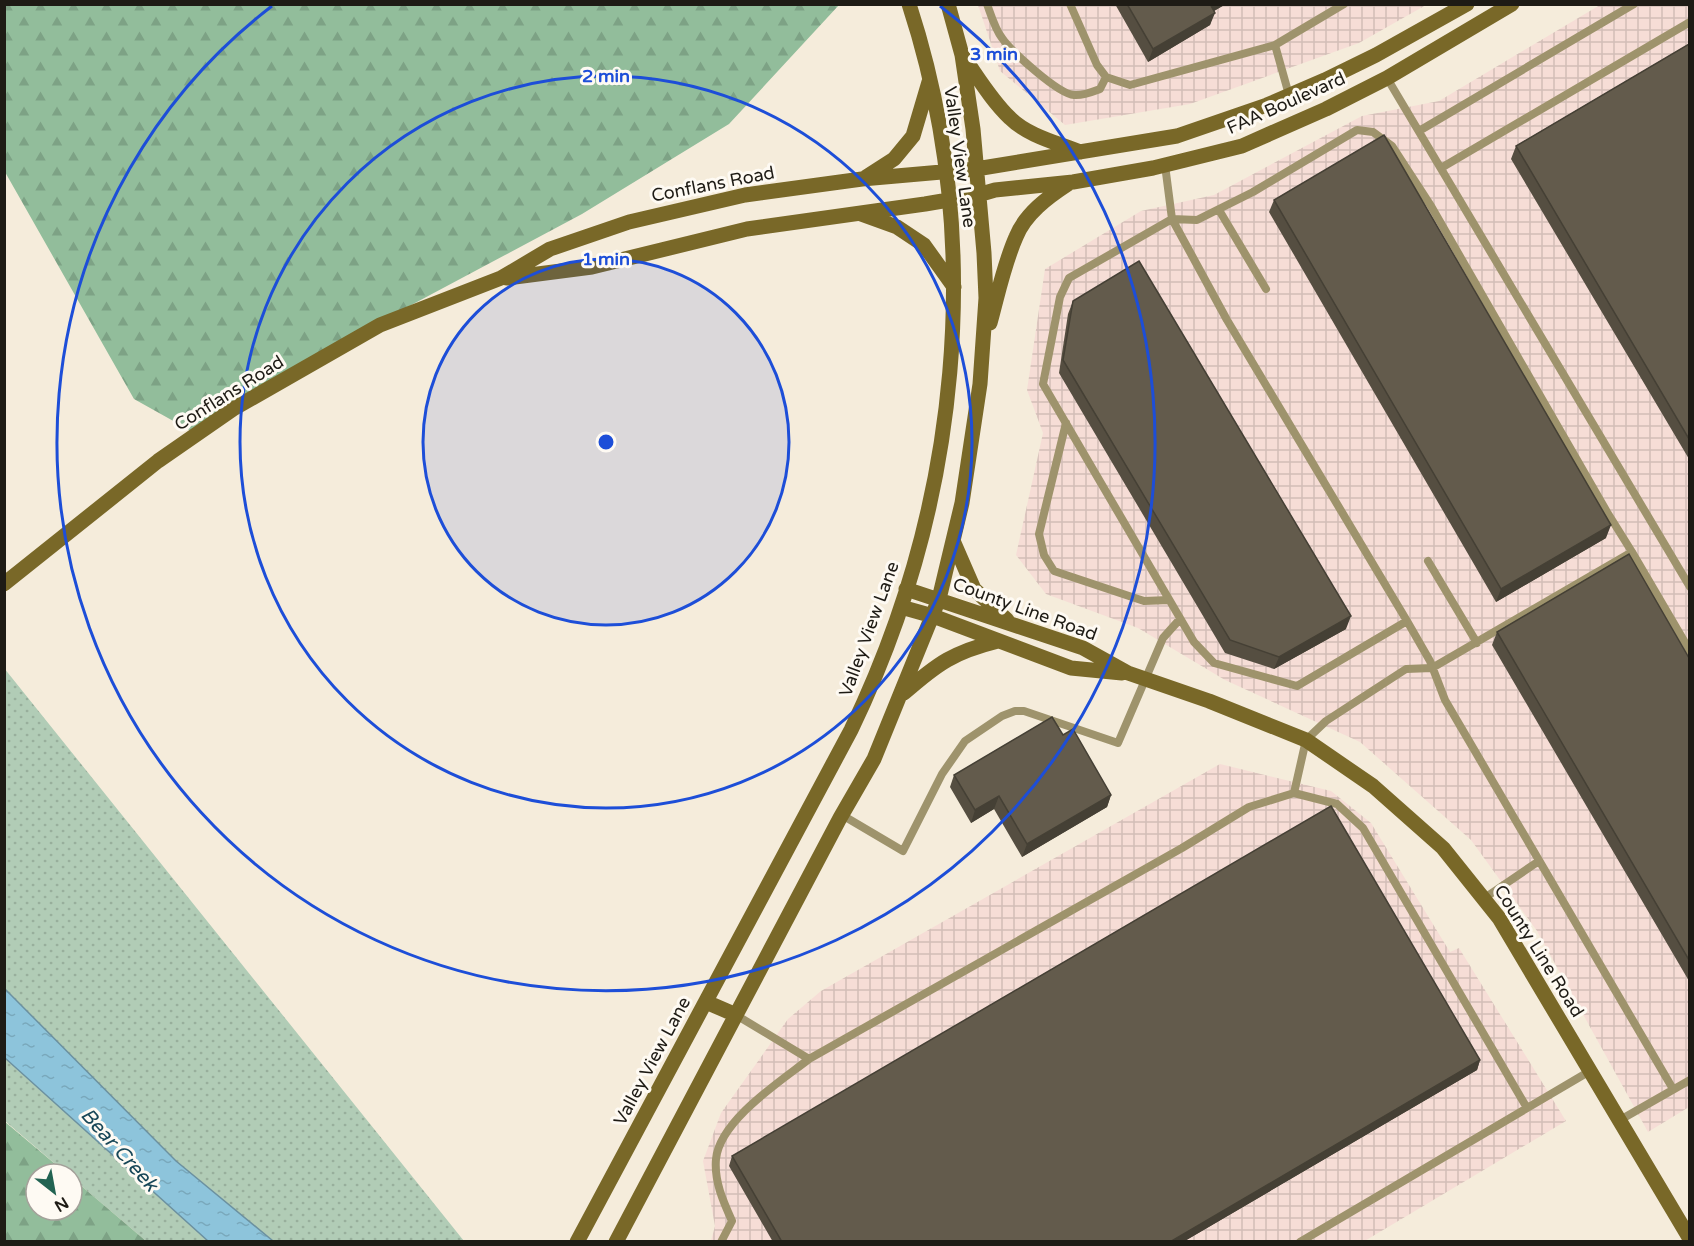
<svg xmlns="http://www.w3.org/2000/svg" width="1694" height="1246" viewBox="0 0 1694 1246" font-family="'Varela Round',sans-serif">
  <style>
    .industrial { fill: url(#industrial-grid) }
    .grass { fill: url(#grass-dots) }
    .forest { fill: url(#forest-firs) }
    .water { fill: url(#water-ripples); stroke: #6c91a0; stroke-width: 1.5 }
    .lines { fill: none; stroke-linecap: round; stroke-linejoin: round }
    .lane { stroke: #9e936c; stroke-width: 8 }
    .secondary { stroke: #796828; stroke-width: 15 }
    .wall { fill: #554e41 }
    .shaded-wall { fill: #454035 }
    .building { fill: #635b4c; stroke: #454035; stroke-width: 1.5 }
    .ring { fill: none; stroke: #1d4ed8; stroke-width: 3 }
    .labels { text-anchor: middle; dominant-baseline: central; stroke-width: 6; stroke-linejoin: round; paint-order: stroke }
    .street-label { font-size: 18px; fill: #1e1b15; stroke: #fefaf3 }
    .water-label { font-size: 20px; font-style: italic; fill: #184758; stroke: #fefaf3 }
    .centre { fill: #1d4ed8; stroke: #fefaf3; stroke-width: 3 }
    .ring-label { font-size: 18px; text-anchor: middle; font-weight: bold; fill: #1d4ed8; stroke: #fefaf3; stroke-width: 6; stroke-linejoin: round; paint-order: stroke }
  </style>
  <defs>
    <pattern id="industrial-grid" width="8" height="8" patternUnits="userSpaceOnUse" patternTransform="scale(1.5)"><rect width="8" height="8" fill="#f6ddd6"/><path d="M0 4h8M4 0v8" fill="none" stroke="#d2bdb7"/></pattern>
    <pattern id="grass-dots" width="8" height="8" patternUnits="userSpaceOnUse" patternTransform="scale(1.5)"><rect width="8" height="8" fill="#b1ccb6"/><path d="M2 2h.1M6 6h.1" fill="none" stroke="#98af9c" stroke-width="1.8" stroke-linecap="round"/></pattern>
    <pattern id="forest-firs" width="22" height="20" patternUnits="userSpaceOnUse" patternTransform="scale(1.5)"><rect width="22" height="20" fill="#92bd9b"/><path d="M5 1l3.5 6h-7zM16 11l3.5 6h-7z" fill="#7da285"/></pattern>
    <pattern id="water-ripples" width="26" height="14" patternUnits="userSpaceOnUse" patternTransform="scale(1.5)"><rect width="26" height="14" fill="#8dc4db"/><path d="M2 4q2-2 4 0t4 0M15 11q2-2 4 0t4 0" fill="none" stroke="#79a8bb"/></pattern>
  </defs>
  <rect width="100%" height="100%" fill="#f5ecdb"/>
  <!-- industrial -->
  <path class="industrial" d="M978,5h448l-67,38 -169,61 -125,21 -65,-54z
    M1600,5h89v1102l-41,25 -111,-201 -66,-91 -111,-98 -135,-62 -87,-52 -92,-34 -30,-39 27,-122 -16,-43 18,-121 96,-58 73,-16 148,-79 77,-15z
    M1220,764l111,27 40,32 79,129 9,-4 107,173 -203,121 -652,-1 4,-15 -12,-65 18,-48 67,-94 33,-28z"/>
  <!-- grass -->
  <path class="grass" d="M4,668l460,573h-318l-74,-63v-4h-5l-62,-53z"/>
  <!-- forest -->
  <path class="forest" d="M4,5h835l-110,119 -147,90 -197,105 -192,113 -59,-33 -129,-227z
    M4,1121l63,53h-31v36h36v-32l74,63h-141z"/>
  <!-- water -->
  <path class="water" d="M5,989l171,172 97,80h-65l-203,-183z"/>
  <g class="lines">
    <!-- lane -->
    <path class="lane" d="M987,4c4,11 8,25 15,34 9,13 56,56 72,57 9,1 18,-3 26,-6l6,-12
      M1070,4l27,61 9,12 24,8 145,-40 69,-41
      M1275,45l14,50
      M1387,78l303,509
      M1419,131l215,-127
      M1165,165l7,54 55,101 180,301 23,40 15,39 228,389
      M1441,168l249,-146
      M1219,210l47,79
      M1066,423l-27,111 5,21 10,16 90,30 25,-1
      M1428,561l49,82
      M1407,621l-110,65 -83,-23 -20,-21 -151,-258 17,-87 9,-19 103,-59 25,1 56,-28 104,-62 16,2 19,14 39,60 176,306 25,40
      M842,815l61,36 39,-77 23,-33 37,-25 13,-5h9l94,32 45,-105 17,-19
      M1483,899l56,-38
      M736,1015l73,44 373,-211 67,-41 45,-14
      M1527,1108l-164,-280 -26,-24 -43,-11 12,-53 20,-19 80,-52 26,-1 200,-116 58,99
      M1620,1120l70,-40
      M721,1242l11,-21c-9,-20 -18,-40 -16,-62 4,-39 65,-78 93,-100
      M1300,1242l290,-171"/>
    <!-- secondary -->
    <path class="secondary" d="M965,59c14,20 27,42 45,59 18,18 48,25 70,34
      M866,177l28,-18 19,-23 16,-54
      M861,214l36,13 27,18 30,42
      M507,278l85,-11 155,-38 178,-25 53,-9 17,-5 78,-8 80,-14 89,-22 84,-37 61,-31 125,-74
      M990,323c8,-29 14,-59 26,-86 9,-23 32,-40 52,-53
      M954,543l20,46 33,31
      M4,584l154,-123 75,-52 147,-84 121,-47 49,-29 79,-27 116,-27 117,-16 114,-10 201,-33 90,-31 58,-25 51,-25 91,-51
      M906,589l177,59 45,25 81,28 97,39 67,46 70,62 56,70 191,321
      M901,607l32,9 138,52 51,5
      M904,693c34,-30 50,-41 94,-52
      M706,1002l30,13
      M577,1242l274,-512c108,-224 136,-487 58,-726
      M616,1242l224,-424 34,-59 65,-160 23,-96 18,-119 6,-86 -2,-45 -11,-124 -11,-74 -14,-51"/>
  </g>
  <!-- wall -->
  <path class="wall" d="M1115,4h111l-12,7 -4,14 -62,37z
    M1689,44v415l-178,-300 5,-13z
    M1274,200l332,338 -110,64 -227,-390z
    M1073,301l273,328 -72,40 -49,-16 -166,-280 9,-59z
    M1497,632l192,26v323l-197,-336z
    M1063,735l48,60 -4,12 -85,50 -28,-48 -23,14 -21,-36 4,-12z
    M1480,1060l-3,10 -294,172h-410l-44,-76 3,-10z"/>
  <!-- shaded-wall -->
  <path class="shaded-wall" d="M1210,4h16l-21,12z
    M1215,13l-5,12 -62,37 5,-13z
    M1611,525l-5,13 -110,64 5,-13z
    M1351,616l-5,13 -72,40 5,-12z
    M1111,795l-4,12 -85,50 5,-13z
    M999,796l-5,13 -23,14 4,-13z
    M1480,1060l-3,10 -294,172h-13z"/>
  <!-- building -->
  <path class="building" d="M1127,4h83l5,9 -62,36z
    M1689,44v395l-173,-293z
    M1384,135l227,390 -110,64 -227,-389z
    M1139,261l212,355 -72,41 -49,-17 -167,-280 10,-59z
    M1629,554l60,104v302l-192,-328z
    M1052,717l11,18 10,-6 38,66 -84,49 -28,-48 -24,14 -21,-35z
    M1331,806l149,254 -310,182h-388l-50,-86z"/>
  <!-- distance rings -->
  <circle cx="606" cy="442" r="183" fill="#1d4ed8" fill-opacity=".12"/>
  <g class="ring">
    <circle cx="606" cy="442" r="183"/>
    <circle cx="606" cy="442" r="366"/>
    <path d="M940 6A549 549 0 1 1 272 6"/>
  </g>
  <g class="labels">
    <!-- street labels -->
    <g class="street-label">
      <text transform="translate(1286 103) rotate(-24)">FAA Boulevard</text>
      <text transform="translate(960 157) rotate(82)">Valley View Lane</text>
      <text transform="translate(713 184) rotate(-11)">Conflans Road</text>
      <text transform="translate(229 393) rotate(-32)">Conflans Road</text>
      <text transform="translate(1025 609) rotate(20)">County Line Road</text>
      <text transform="translate(869 629) rotate(-70)">Valley View Lane</text>
      <text transform="translate(1539 951) rotate(58)">County Line Road</text>
      <text transform="translate(652 1061) rotate(-62)">Valley View Lane</text>
    </g>
    <!-- water labels -->
    <g class="water-label">
      <text transform="translate(119 1150) rotate(48)">Bear Creek</text>
    </g>
  </g>
  <circle cx="606" cy="442" r="9" class="centre"/>
  <g class="ring-label">
    <text x="994" y="60">3 min</text>
    <text x="606" y="82">2 min</text>
    <text x="606" y="265">1 min</text>
  </g>
  <!-- border -->
  <rect width="1694" height="1246" fill="none" stroke="#1e1b15" stroke-width="12"/>
  <!-- north arrow -->
  <g transform="translate(54 1192) rotate(149)"><circle r="28" fill="#fefaf3" stroke="#a4a19a" stroke-width="1.5"/>
  <path d="M0-4.5L10 22L0 15L-10 22Z" fill="#226352"/>
  <text y="-9" font-size="16" font-weight="bold" text-anchor="middle" fill="#1e1b15">N</text>
  </g>
</svg>
